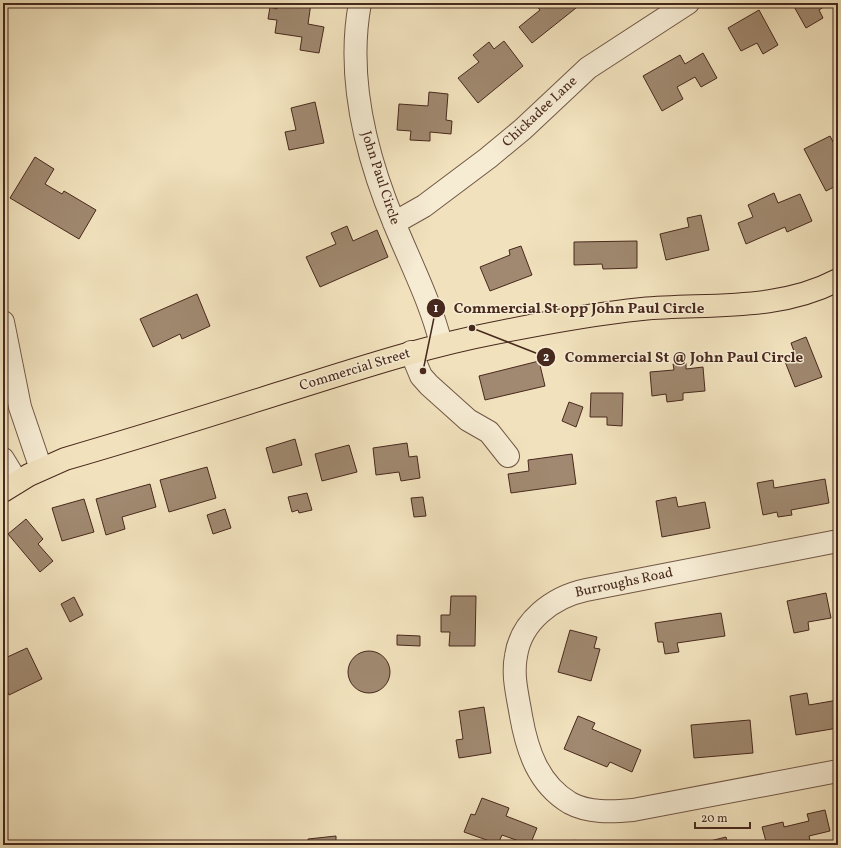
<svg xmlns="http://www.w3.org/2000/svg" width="841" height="848" viewBox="0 0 841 848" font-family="Vollkorn,serif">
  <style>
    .building { fill: #a08970; stroke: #48291d }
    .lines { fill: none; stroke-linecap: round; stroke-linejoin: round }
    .minor-casing { stroke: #725745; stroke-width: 24 }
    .major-casing { stroke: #48291d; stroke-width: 24 }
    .minor { stroke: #f6ecd4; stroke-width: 22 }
    .major { stroke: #f1e2bd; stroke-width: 22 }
    .labels { text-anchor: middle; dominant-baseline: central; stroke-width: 3; stroke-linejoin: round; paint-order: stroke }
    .street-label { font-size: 14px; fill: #48291d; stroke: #f6ecd4 }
    .leader { fill: none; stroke: #48291d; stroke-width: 1.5 }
    .callout-dot { fill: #48291d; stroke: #f6ecd4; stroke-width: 1.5 }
    .mark-label { font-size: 12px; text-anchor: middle; font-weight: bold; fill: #fff }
    .callout-label { font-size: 15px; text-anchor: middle; font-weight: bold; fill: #48291d; stroke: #f6ecd4; stroke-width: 3; stroke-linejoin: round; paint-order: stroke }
  </style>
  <rect width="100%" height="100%" fill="#f1e2bd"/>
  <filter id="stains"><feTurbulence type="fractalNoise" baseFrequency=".005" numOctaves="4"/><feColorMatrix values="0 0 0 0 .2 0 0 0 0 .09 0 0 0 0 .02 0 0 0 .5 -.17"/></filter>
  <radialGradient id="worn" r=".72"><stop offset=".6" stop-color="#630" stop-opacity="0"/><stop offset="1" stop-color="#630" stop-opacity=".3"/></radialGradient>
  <!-- building -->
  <path class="building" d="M278,3h33l-3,21 16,3 -5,26 -19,-3 2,-13 -27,-4 2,-13 -9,-1 2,-12 7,2z
    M534,3h47v1l-49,39 -13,-16 21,-17z
    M792,3h38l-11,7 4,8 -17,10z
    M759,10l19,35 -15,9 -6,-11 -16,8 -13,-23z
    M504,41l19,25 -45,37 -20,-25 21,-16 -6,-7 16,-13 5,7z
    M703,53l14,25 -16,9 -6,-10 -18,10 6,12 -21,12 -19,-35 37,-21 5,9z
    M429,92l19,2 -2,26 6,1 -1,13 -21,-2v9l-20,-1 1,-9 -14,-1 2,-26 29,2z
    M315,102l9,41 -35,7 -4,-18 11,-2 -5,-22z
    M830,136l8,15v34l-12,6 -22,-42z
    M35,157l19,12 -9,15 17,10 2,-3 32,19 -17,29 -69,-41z
    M774,193l4,10 22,-9 12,27 -25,11 -2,-5 -39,17 -8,-21 15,-6 -5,-12z
    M701,215l8,35 -43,10 -6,-26 29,-7 -2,-9z
    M347,226l6,15 24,-11 11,27 -68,30 -14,-30 30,-13 -5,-11z
    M637,241v27l-34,1 -1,-5 -28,1v-23z
    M521,246l11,29 -42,16 -10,-24 30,-12 -1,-5z
    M197,294l13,32 -28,13 -2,-5 -27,13 -13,-28z
    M806,337l16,40 -27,10 -11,-28 11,-5 -4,-11z
    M539,361l6,25 -60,14 -6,-24z
    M686,363v6l17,-2 2,24 -22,2v7l-16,2 -1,-8 -14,2 -2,-24 24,-2 -1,-6z
    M591,393h32l-1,33 -15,-1v-8h-17z
    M569,402l14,5 -7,20 -14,-6z
    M295,439l7,26 -29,8 -7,-25z
    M407,443l2,14 8,-1 3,22 -19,3 -2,-9 -23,3 -3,-27z
    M349,445l8,27 -35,9 -7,-27z
    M572,454l4,30 -65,9 -3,-19 21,-3 -1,-11z
    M207,467l9,31 -47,14 -9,-32z
    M825,479l4,24 -38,7 1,5 -14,2 -1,-5 -14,3 -6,-32 16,-3 1,8z
    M150,484l6,23 -34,10 3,12 -19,6 -10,-36z
    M307,493l5,17 -13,3 -1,-3 -6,2 -4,-15z
    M423,497l3,19 -12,1 -3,-19z
    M676,497l2,10 27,-5 5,26 -48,9 -6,-36z
    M84,499l10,33 -32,9 -10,-33z
    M225,509l6,19 -18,6 -6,-19z
    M26,519l17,20 -5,5 15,17 -13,11 -32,-38z
    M826,593l5,25 -23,4 1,8 -15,3 -7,-32z
    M451,596h25l-1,50h-26l1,-14h-9v-17h9z
    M74,597l9,18 -13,7 -9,-18z
    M721,613l4,23 -48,7 2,9 -14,2 -2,-12h-5l-3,-19z
    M570,630l27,7 -3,11 6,1 -9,32 -33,-9z
    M397,635l23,1v10l-23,-1z
    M27,648l15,31 -33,16 -6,-13v-23z
    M348 672a21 21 0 1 1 42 0a21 21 0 1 1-42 0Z
    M807,693l2,12 29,-5v28l-42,7 -6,-39z
    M484,707l7,46 -32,5 -3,-18 7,-1 -4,-28z
    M578,716l17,7 -3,6 49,21 -9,22 -22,-10 -3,5 -43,-18z
    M750,720l3,33 -59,5 -3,-33z
    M482,798l27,10 -3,8 31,12 -7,17 -28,-10 -4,9 -34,-12 7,-18 4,1z
    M825,810l5,21 -21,5 2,9h-44l-5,-18 21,-5 1,5 25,-6 -2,-7z
    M336,836v9h-28v-6z
    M726,837l2,8h-34z
    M574,840l11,5h-13z"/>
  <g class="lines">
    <defs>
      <path id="minor" d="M360,3c-14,75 6,153 35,222 16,39 36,78 46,119
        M394,223l30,-17 64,-48 35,-29 65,-61 100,-65
        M3,322l17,85 21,62
        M411,352l10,24 8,9 39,35 21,12 19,24
        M3,459l14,23
        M838,541l-252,49c-33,7 -65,31 -70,66 -4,20 2,41 5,60 6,34 17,68 49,87 18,10 42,9 63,7l205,-39"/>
      <path id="major" d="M3,491l26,-16 36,-16c72,-21 143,-43 215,-66 71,-22 142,-46 215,-60 49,-10 98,-19 147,-24 66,-6 135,3 196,-29"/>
    </defs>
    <!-- minor casing -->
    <use href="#minor" class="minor-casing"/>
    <!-- major casing -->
    <use href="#major" class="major-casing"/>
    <!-- minor -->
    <use href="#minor" class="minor"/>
    <!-- major -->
    <use href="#major" class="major"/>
  </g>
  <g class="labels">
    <!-- street labels -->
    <g class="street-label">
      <text transform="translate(540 112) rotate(-43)">Chickadee Lane</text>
      <text transform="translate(380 178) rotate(72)">John Paul Circle</text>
      <text transform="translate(355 370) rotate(-17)">Commercial Street</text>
      <text transform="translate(624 583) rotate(-12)">Burroughs Road</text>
    </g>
  </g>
  <!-- callouts -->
  <path class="leader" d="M423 371L436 308M472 328L546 357"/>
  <g class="callout-dot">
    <circle cx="423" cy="371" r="4"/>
    <circle cx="472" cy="328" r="4"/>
    <circle cx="436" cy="308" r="10"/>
    <circle cx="546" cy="357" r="10"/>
  </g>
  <g class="mark-label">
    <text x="436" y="312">1</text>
    <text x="546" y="361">2</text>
  </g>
  <g class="callout-label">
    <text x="579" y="313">Commercial St opp John Paul Circle</text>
    <text x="684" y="362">Commercial St @ John Paul Circle</text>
  </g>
  <!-- margin -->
  <rect width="841" height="848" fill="none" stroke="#f1e2bd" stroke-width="16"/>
  <rect x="4" y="4" width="833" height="840" fill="none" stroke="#48291d" stroke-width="2"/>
  <rect x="8" y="8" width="825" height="832" fill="none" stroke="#48291d"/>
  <!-- scale -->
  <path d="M695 822v6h55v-6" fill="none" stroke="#48291d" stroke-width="2"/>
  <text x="701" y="822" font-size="12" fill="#48291d" stroke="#f6ecd4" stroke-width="3" paint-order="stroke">20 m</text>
  <rect width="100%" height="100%" filter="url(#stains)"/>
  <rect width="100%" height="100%" fill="url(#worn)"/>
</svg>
